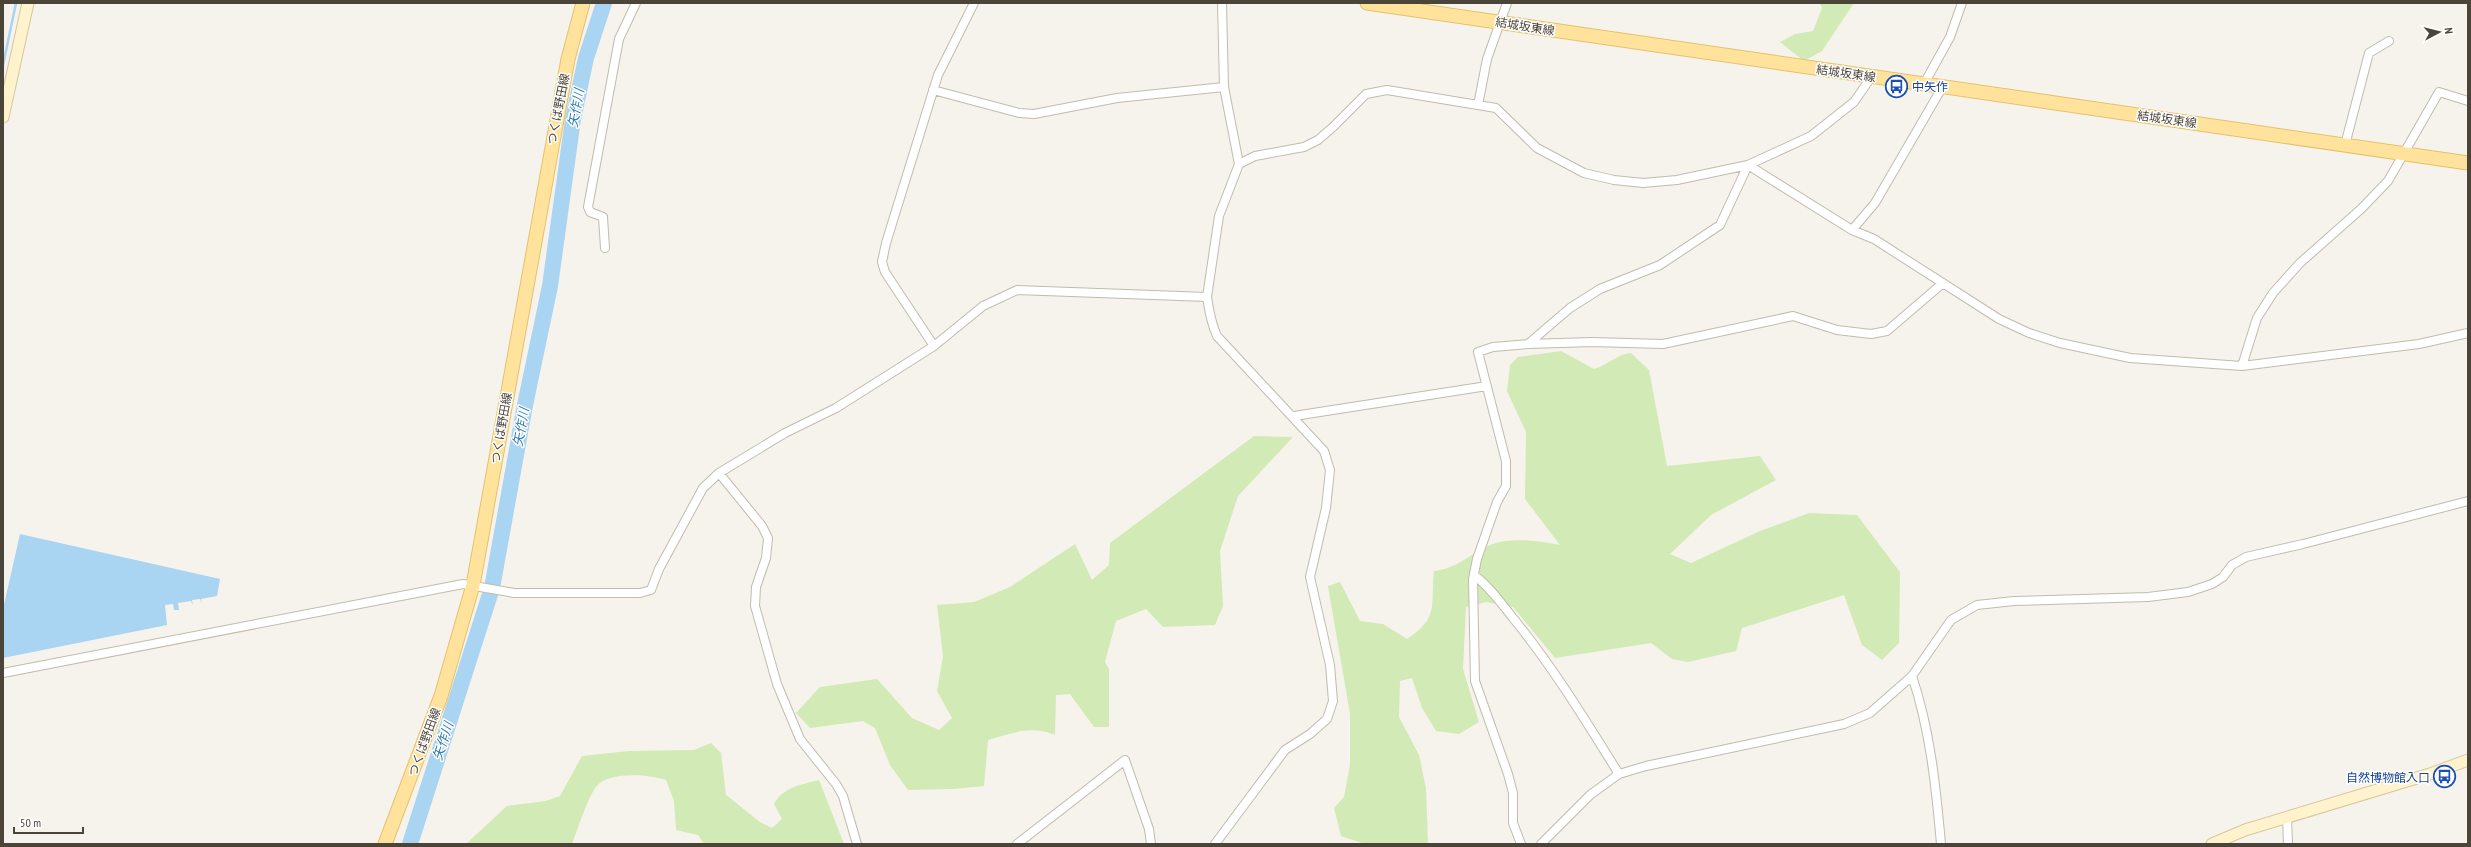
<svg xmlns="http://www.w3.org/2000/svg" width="2471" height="847" viewBox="0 0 2471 847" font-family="'PT Sans Narrow','Noto Sans JP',sans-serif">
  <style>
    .green { fill: #d2eab5 }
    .water { fill: #a9d4f2 }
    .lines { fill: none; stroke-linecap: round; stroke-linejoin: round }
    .stream { stroke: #a9d4f2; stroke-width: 2.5 }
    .river { stroke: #a9d4f2; stroke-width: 16 }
    .street-casing { stroke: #c2bbae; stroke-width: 10 }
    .secondary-casing { stroke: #d6c79b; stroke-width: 13 }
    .primary-casing { stroke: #e6c16a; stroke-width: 15 }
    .street { stroke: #fff; stroke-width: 8 }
    .secondary { stroke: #fff3cd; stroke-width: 11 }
    .primary { stroke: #ffe39c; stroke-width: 13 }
    .labels { text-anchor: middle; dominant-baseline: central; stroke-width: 3; stroke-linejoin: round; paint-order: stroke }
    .street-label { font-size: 12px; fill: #4b4439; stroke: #fff }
    .transit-label { font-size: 12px; fill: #164399; stroke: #fff; text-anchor: start }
    .water-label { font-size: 13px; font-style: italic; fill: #2e7ab2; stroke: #fff }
  </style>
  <rect width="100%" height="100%" fill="#f6f3ec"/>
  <!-- green -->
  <path class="green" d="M1820,3h34l-32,48 -18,10 -24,-19 15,-8 18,-3 9,-23z
    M1561,351l33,18c14,-4 23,-15 37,-16l18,17 18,96 93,-10 16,24 -65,35 -41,39 21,9 69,-32 49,-18 48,2 43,57 -1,71 -17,17 -20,-15 -18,-50 -102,33 -6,23 -48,11 -16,-3 -21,-16 -96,15 -42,-51 -27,-5 -20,5 -3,62 16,53 -20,12 -23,-3 -14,-23 -10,-30 -12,3 -1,36 20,38 7,33 2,56h-63l-24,-8 -7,-28 10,-11 6,-32v-51l-22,-128 12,-4 20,39 23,3 24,15c33,-22 23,-33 27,-68 23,-2 38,-19 59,-27 19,-7 48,-3 67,1l-35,-46 1,-67 -19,-41 3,-26 8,-8z
    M1254,436l39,1 -55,59 -18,55 3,55 -8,19 -52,2 -17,-18 -30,12 -11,41 4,7v58h-15l-24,-33 -14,1 -1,40c-24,-10 -43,-2 -67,5l-4,46 -31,3 -45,1 -18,-25 -15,-37 -12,-7 -53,7 -14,-15 24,-26 57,-8 35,39 27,12 13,-12 -15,-27 6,-35 -6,-51 37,-3 36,-15 65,-43 17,36 17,-15 1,-22z
    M711,743l10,10 5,42 34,27 12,6 10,-9 -8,-15c9,-17 27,-19 45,-24l25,64h-140l-6,-9 -22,-5 -2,-29 -8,-21c-17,-6 -59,-9 -70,7 -9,12 -18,42 -24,57h-106l41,-38 39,-5 14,-5 22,-40 47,-5 65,-1z"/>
  <!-- water -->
  <path class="water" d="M20,534l200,45 -3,17 -16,3 1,5 -2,-5 -8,1 1,6 -2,-5 -13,2 1,7h-5l-1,-6 -8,1 2,20 -164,33v-49z"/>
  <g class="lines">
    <!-- stream -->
    <path class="stream" d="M3,65l13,-62"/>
    <!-- river -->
    <path class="river" d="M410,844l82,-256 33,-183 25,-119 23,-167 13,-61 18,-55"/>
    <defs>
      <path id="street" d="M1924,84l26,-47 12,-34
        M933,90l86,23 15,1 83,-16 107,-11
        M1478,105l9,-46 20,-56
        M2345,145l24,-92 20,-12
        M1239,164l16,-8 49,-9 14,-7 15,-13 33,-33 21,-4 109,18 41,40 47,25 30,7 29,3 34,-3 71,-15 63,-29 43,-34 18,-26
        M1748,165l104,65 22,9 125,80 30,14 31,10 70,15 112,8 177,-22 49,-11
        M1852,230l23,-27 68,-117
        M605,248l-2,-31 -13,-5 -2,-5 31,-168 17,-36
        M1528,344l42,-36 30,-19 60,-24 60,-40 28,-60
        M934,346l-49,-74 -3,-10 4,-19 52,-168 36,-72
        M2242,366l15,-48 16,-25 27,-30 61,-54 27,-28 51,-89 29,9
        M1294,416l193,-30
        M719,473l43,53 6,12 -2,20 -10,29 -1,19 22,78 23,55 36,45 7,12 14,48
        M1475,576c15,11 26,27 38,42 40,49 73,103 106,156
        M3,673l460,-89 51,9h126l11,-3 8,-21 44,-81 16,-15 66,-40 51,-25 98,-62 49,-40 34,-16 190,7
        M1912,676c18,53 24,111 29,168
        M2287,817l1,27
        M1017,844l108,-84 24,69 2,15
        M1215,844l70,-94 25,-16 17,-15 6,-18 -3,-36 -20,-88 16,-69 4,-38 -6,-19 -107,-115c-6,-13 -8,-25 -10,-39l12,-81 20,-52 -15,-77 -2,-84
        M1521,844l-8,-21v-30l-5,-19 -33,-93 -2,-102 4,-20 20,-57 9,-16v-25l-28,-109 15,-5 35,-3 64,-2 71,2 130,-28 44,14 34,4 16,-3 56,-48
        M1541,844l49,-49 29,-21 27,-8 198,-42 26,-11 42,-37 39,-56 26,-15 37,-4 134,-4 40,-5 24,-8 11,-7 9,-12 14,-8 57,-13 165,-43"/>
      <path id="secondary" d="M3,117l25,-114
        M2212,844l33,-14 185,-56 38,-14"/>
      <path id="primary" d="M1367,3l1101,160
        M385,844l56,-148 32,-111 95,-526 15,-56"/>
    </defs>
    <!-- street casing -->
    <use href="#street" class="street-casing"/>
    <!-- secondary casing -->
    <use href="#secondary" class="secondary-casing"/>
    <!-- primary casing -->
    <use href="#primary" class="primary-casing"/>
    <!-- street -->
    <use href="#street" class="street"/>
    <!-- secondary -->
    <use href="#secondary" class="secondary"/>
    <!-- primary -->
    <use href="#primary" class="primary"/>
  </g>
  <!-- icons -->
  <defs>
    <symbol id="bus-ring" viewBox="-11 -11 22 22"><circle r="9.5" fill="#fff" stroke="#1a4fb4" stroke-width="1.5"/><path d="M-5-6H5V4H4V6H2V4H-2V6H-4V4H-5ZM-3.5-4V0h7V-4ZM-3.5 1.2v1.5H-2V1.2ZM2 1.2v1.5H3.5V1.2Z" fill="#1a4fb4"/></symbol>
  </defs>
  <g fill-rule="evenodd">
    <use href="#bus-ring" x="1884" y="74" width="25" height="25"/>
    <use href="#bus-ring" x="2432" y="764" width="25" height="25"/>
  </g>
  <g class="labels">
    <!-- street labels -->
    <g class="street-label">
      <text transform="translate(1525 26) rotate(9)">結城坂東線</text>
      <text transform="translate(1846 73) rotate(8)">結城坂東線</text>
      <text transform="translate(558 109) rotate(-79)">つくば野田線</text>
      <text transform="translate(2167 119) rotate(8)">結城坂東線</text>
      <text transform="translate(501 428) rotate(-80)">つくば野田線</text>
      <text transform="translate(424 742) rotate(-70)">つくば野田線</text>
    </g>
    <!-- transit labels -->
    <g class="transit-label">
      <text x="1912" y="86">中矢作</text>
      <text x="2430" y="777" text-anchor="end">自然博物館入口</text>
    </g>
    <!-- water labels -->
    <g class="water-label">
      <text transform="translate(576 108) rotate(-80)">矢作川</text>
      <text transform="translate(521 427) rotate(-80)">矢作川</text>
      <text transform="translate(443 741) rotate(-72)">矢作川</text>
    </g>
  </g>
  <!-- border -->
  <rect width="2471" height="847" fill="none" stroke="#4b4439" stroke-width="8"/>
  <!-- north arrow -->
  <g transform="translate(2439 32) rotate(83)" stroke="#ffffff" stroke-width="3" paint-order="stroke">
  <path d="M0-3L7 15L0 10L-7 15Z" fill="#4b4439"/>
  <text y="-6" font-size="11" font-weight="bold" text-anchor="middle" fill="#4b4439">N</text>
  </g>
  <!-- scale -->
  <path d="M14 827v6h69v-6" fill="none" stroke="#4b4439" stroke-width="2"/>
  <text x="20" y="827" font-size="12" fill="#4b4439" stroke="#ffffff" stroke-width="3" paint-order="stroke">50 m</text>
</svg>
